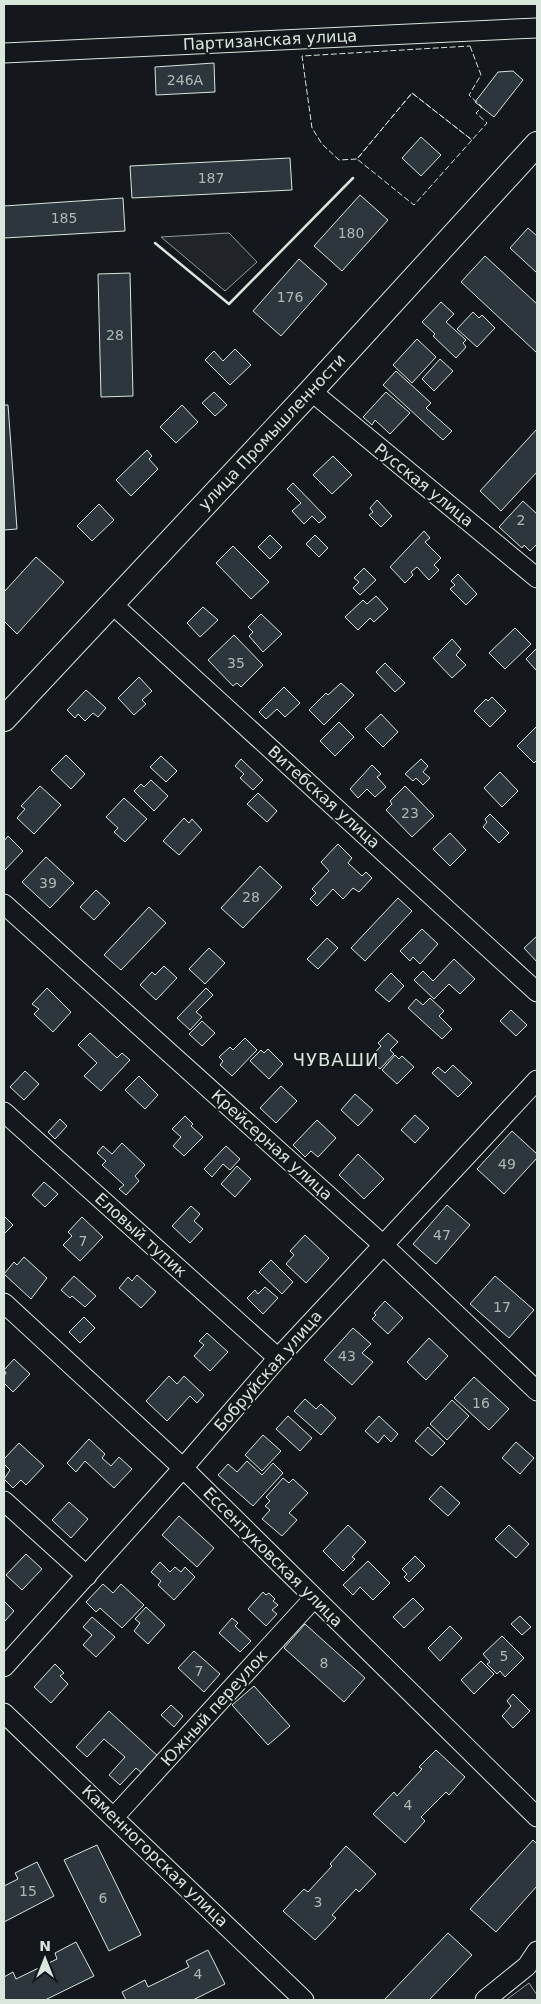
<svg xmlns="http://www.w3.org/2000/svg" width="541" height="2004" viewBox="0 0 541 2004" font-family="'DejaVu Sans',sans-serif">
  <style>
    .green { fill: #202428; stroke: #939e99 }
    .building { fill: #2c363c; stroke: #d8e6dc }
    .lines { fill: none; stroke-linecap: round; stroke-linejoin: round }
    .minor-casing { stroke: #d8e6dc; stroke-width: 21 }
    .major-casing { stroke: #d8e6dc; stroke-width: 26 }
    .minor { stroke: #14181c; stroke-width: 19 }
    .major { stroke: #14181c; stroke-width: 24 }
    .fence { stroke: #d8e6dc; stroke-width: 1; stroke-dasharray: 6 2.5; stroke-linecap: butt }
    .wall { stroke: #d8e6dc; stroke-width: 2.5 }
    .labels { text-anchor: middle; dominant-baseline: central; stroke-width: 4; stroke-linejoin: round; paint-order: stroke }
    .number-label { font-size: 14px; fill: #adbab4 }
    .street-label { font-size: 16px; fill: #d8e6dc; stroke: #14181c }
    .neighbourhood-label { font-size: 18px; letter-spacing: 1px; fill: #d8e6dc; stroke: #14181c }
  </style>
  <rect width="100%" height="100%" fill="#14181c"/>
  <!-- green -->
  <path class="green" d="M229,233l28,29 -32,29 -64,-54z
    M529,1983l8,12v5h-31z"/>
  <!-- building -->
  <path class="building" d="M214,63l1,29 -59,3 -1,-28z
    M513,71l10,9 -29,37 -19,-15 23,-30z
    M421,137l20,18 -20,21 -19,-18z
    M290,158l2,32 -160,8 -2,-32z
    M360,195l28,25 -46,51 -28,-25z
    M123,198l2,33 -121,7v-32z
    M528,228l9,8v37l-27,-25z
    M485,256l52,48v49l-76,-71z
    M299,259l28,25 -46,52 -28,-25z
    M130,273l3,123 -32,1 -3,-123z
    M441,302l13,12 -8,8 20,18 -3,3 3,4 -10,11 -23,-22 2,-2 -13,-12z
    M473,312l6,6 3,-3 13,13 -18,19 -20,-18z
    M417,339l19,18 -24,26 -19,-18z
    M235,349l16,16 -21,20 -25,-25 9,-9 9,10z
    M440,359l13,12 -19,20 -12,-12z
    M396,371l35,32 -5,5 26,23 -9,9 -60,-55z
    M214,392l13,13 -12,11 -13,-13z
    M386,392l24,21 -20,21 -15,-14 -3,5 -9,-8z
    M4,405h4l9,124 -13,1z
    M182,405l16,17 -22,21 -16,-16z
    M537,429v43l-36,39 -21,-20z
    M147,450l5,6 -3,3 9,10 -27,27 -15,-16z
    M333,456l19,19 -20,19 -19,-19z
    M293,483l33,34 -7,6 -7,-7 -8,8 -12,-13 9,-8 -14,-14z
    M377,500l15,16 -11,11 -12,-12 4,-3 -3,-4z
    M523,501l14,13v30l-7,7 -6,-6 -2,3 -23,-21z
    M99,504l15,16 -22,21 -15,-15z
    M424,531l6,7 -5,4 16,16 -7,7 5,5 -10,10 -12,-13 -6,5 2,3 -8,8 -15,-16z
    M270,535l12,12 -12,12 -12,-12z
    M315,535l13,13 -9,9 -13,-13z
    M233,546l36,36 -18,17 -35,-36z
    M36,557l28,25 -47,52 -13,-13v-29z
    M364,568l12,12 -16,15 -7,-7 6,-6 -5,-4z
    M458,574l19,20 -11,11 -16,-16 5,-4 -4,-4z
    M376,596l12,13 -14,13 -4,-4 -12,12 -13,-13 18,-17 4,4z
    M203,607l15,13 -18,17 -13,-14z
    M261,614l21,20 -19,18 -14,-16 4,-4 -5,-5z
    M515,628l16,16 -26,25 -16,-16z
    M234,635l29,30 -22,22 -4,-4 -4,3 -25,-26z
    M452,639l9,10 -5,6 10,10 -14,13 -19,-20z
    M537,648v23l-11,-12z
    M385,663l20,20 -10,9 -19,-20z
    M139,677l13,14 -10,9 4,4 -12,11 -16,-17z
    M341,683l13,12 -30,30 -15,-15 17,-17 2,2z
    M284,687l16,16 -15,14 -8,-8 -11,10 -7,-7z
    M86,690l20,18 -8,9 -5,-4 -8,8 -7,-7 -3,4 -8,-8z
    M492,697l14,14 -16,16 -16,-16 12,-12 2,2z
    M381,714l17,18 -15,15 -18,-18z
    M339,722l15,15 -19,19 -15,-15z
    M537,726v34l-3,3 -17,-17z
    M66,755l19,19 -14,15 -20,-19z
    M161,756l16,15 -11,11 -16,-15z
    M241,759l22,21 -10,10 -13,-12 4,-4 -9,-8z
    M421,759l7,7 -5,6 7,6 -7,7 -7,-7 -3,3 -8,-7z
    M372,765l9,9 -4,3 9,10 -11,10 -8,-8 -9,9 -8,-9z
    M500,772l18,19 -16,16 -18,-19z
    M151,780l17,16 -14,15 -20,-20 7,-7 3,3z
    M40,786l21,19 -27,29 -17,-16 8,-9 -4,-3z
    M405,786l29,30 -22,21 -26,-27 6,-6 -2,-3z
    M258,793l19,18 -10,11 -20,-18z
    M124,798l23,21 -22,23 -11,-10 4,-4 -12,-11z
    M490,814l19,19 -10,10 -16,-16 4,-5 -2,-3z
    M184,818l5,5 3,-4 10,11 -23,25 -16,-14z
    M450,833l16,17 -16,16 -17,-17z
    M8,836l15,15 -19,20v-30z
    M338,844l14,14 -4,5 14,13 4,-4 6,6 -13,14 -6,-4 -10,11 -10,-10 -16,17 -7,-7 6,-6 -4,-4 17,-18 -8,-9z
    M46,857l28,26 -24,25 -28,-26z
    M260,866l22,21 -39,41 -22,-20z
    M96,890l14,13 -16,17 -14,-13z
    M398,898l14,13 -47,50 -14,-13z
    M149,907l17,16 -45,47 -17,-15z
    M422,929l16,15 -18,20 -7,-7 -3,4 -10,-10z
    M537,936v26l-13,-14z
    M327,938l11,10 -20,21 -11,-10z
    M209,948l16,15 -20,21 -16,-15z
    M454,959l21,20 -15,15 -11,-10 -15,15 -20,-19 9,-9 10,10z
    M164,966l13,12 -21,22 -16,-15 12,-13 3,3z
    M391,973l13,13 -15,16 -14,-12z
    M47,988l24,24 -18,20 -19,-18 5,-5 -7,-5z
    M206,988l7,7 -17,17 6,5 -12,13 -13,-12z
    M430,998l14,13 -5,5 13,13 -10,10 -34,-31 8,-9 7,6z
    M511,1010l16,15 -11,11 -16,-15z
    M202,1021l13,12 -13,13 -13,-12z
    M90,1033l27,25 5,-5 8,7 -29,31 -17,-15 13,-13 -19,-18z
    M388,1033l10,9 -8,8 4,4 -14,15 -11,-10 12,-13 -3,-3z
    M245,1038l12,12 -25,26 -12,-11 3,-4 -4,-4 11,-10 3,3z
    M268,1049l15,15 -14,15 -19,-18 11,-11 3,3z
    M395,1055l4,4 3,-3 12,11 -17,17 -15,-14z
    M453,1065l19,18 -14,14 -26,-24 6,-6 7,6z
    M25,1071l14,13 -15,16 -14,-13z
    M139,1076l19,19 -13,14 -20,-19z
    M281,1086l16,15 -21,22 -16,-15z
    M355,1094l18,16 -15,16 -17,-16z
    M415,1115l14,13 -14,15 -14,-13z
    M185,1116l8,8 -2,2 12,11 -19,19 -11,-10 8,-9 -9,-8z
    M60,1119l7,7 -12,13 -7,-7z
    M317,1120l19,18 -18,19 -7,-6 -6,6 -12,-12z
    M512,1131l25,23v4l-33,36 -27,-25z
    M122,1143l23,22 -10,11 4,5 -13,14 -7,-6 5,-4 -22,-20 4,-4 -9,-8 6,-7 9,8z
    M226,1146l14,13 -10,11 -7,-6 -11,13 -8,-8z
    M358,1154l26,25 -20,20 -25,-24z
    M237,1166l14,13 -16,18 -14,-13z
    M44,1182l14,12 -13,13 -13,-12z
    M447,1205l23,20 -34,39 -23,-20z
    M191,1206l9,8 -6,7 9,8 -13,14 -18,-17z
    M4,1216l9,9 -9,9z
    M82,1217l21,20 -23,24 -17,-16 9,-9 -4,-4z
    M305,1235l24,23 -23,25 -20,-19 8,-9 -4,-4z
    M24,1257l23,21 -16,21 -27,-25 10,-12 3,3z
    M271,1260l22,22 -11,12 -23,-22z
    M137,1275l19,17 -15,16 -22,-20 9,-11 4,4z
    M74,1276l22,20 -11,11 -13,-11 -2,2 -9,-8z
    M495,1276l39,34 -25,28 -39,-34z
    M265,1287l13,11 -15,16 -16,-16 8,-8 3,4z
    M385,1301l18,17 -15,16 -16,-15 4,-4 -2,-2z
    M84,1317l11,11 -15,15 -11,-11z
    M353,1328l18,16 -9,9 11,9 -21,23 -28,-25z
    M207,1333l21,19 -18,19 -16,-15 10,-11 -5,-4z
    M429,1338l19,18 -22,24 -19,-18z
    M14,1359l16,15 -17,18 -9,-9v-7l2,-3 -2,-3z
    M169,1376l8,8 7,-8 20,19 -7,8 -7,-7 -23,25 -21,-20z
    M474,1377l35,32 -20,21 -35,-32z
    M305,1399l11,10 5,-5 15,14 -15,17 -27,-24z
    M452,1400l17,16 -22,24 -17,-16z
    M288,1416l24,22 -12,13 -24,-22z
    M379,1416l19,18 -7,8 -7,-7 -6,8 -13,-12z
    M428,1427l17,16 -13,13 -17,-15z
    M263,1435l18,16 -19,20 -17,-16z
    M89,1439l16,15 -3,4 9,8 8,-9 13,12 -18,19 -29,-27 -9,11 -9,-9z
    M516,1442l18,16 -14,16 -18,-16z
    M19,1443l25,23 -18,19 -5,-5 -8,8 -9,-9 6,-9 -6,-6v-5z
    M247,1461l15,14 11,-12 10,10 -30,33 -35,-31 10,-11 9,8z
    M283,1478l6,5 4,-4 15,14 -19,20 8,7 -15,16 -20,-17 8,-9 -5,-4 5,-5 -4,-4z
    M441,1486l19,17 -12,13 -19,-17z
    M69,1502l19,17 -17,19 -19,-18z
    M179,1516l35,32 -17,19 -35,-32z
    M348,1525l18,17 -14,15 3,2 -12,12 -20,-20z
    M509,1525l20,19 -13,14 -21,-19z
    M26,1554l16,15 -20,21 -16,-15z
    M415,1556l10,10 -16,16 -5,-5 3,-3 -5,-5z
    M368,1561l22,22 -17,17 -13,-13 -7,8 -10,-10z
    M160,1562l10,10 5,-5 6,5 4,-5 10,10 -21,23 -16,-15 3,-4 -10,-9z
    M103,1584l10,9 8,-9 23,21 -22,23 -22,-20 -4,4 -10,-10z
    M263,1592l3,3 3,-2 6,6 -2,2 5,4 -6,5 5,4 -11,12 -18,-17z
    M413,1598l11,11 -20,19 -11,-11z
    M4,1601l10,10 -10,11z
    M146,1607l19,18 -17,19 -14,-13 6,-8 -5,-4z
    M520,1616l11,11 -9,8 -11,-11z
    M92,1617l23,20 -19,20 -13,-12 9,-10 -9,-8z
    M232,1618l6,5 -3,3 16,15 -11,11 -21,-19z
    M305,1624l60,54 -21,24 -60,-54z
    M450,1626l12,12 -22,23 -12,-13z
    M502,1636l22,22 -19,19 -5,-6 -3,3 -10,-10 3,-2 -7,-8z
    M194,1651l26,23 -16,18 -26,-24z
    M481,1661l13,13 -20,20 -13,-14z
    M55,1664l9,9 -4,3 8,8 -17,19 -17,-16z
    M254,1686l36,40 -22,19 -36,-40z
    M513,1694l17,17 -17,17 -11,-12 9,-10 -4,-5z
    M171,1705l12,11 -9,11 -13,-12z
    M109,1711l51,47 -16,17 -8,-7 -16,17 -11,-10 16,-18 -21,-18 -17,18 -11,-10z
    M436,1750l29,27 -16,18 -3,-3 -25,25 4,4 -20,22 -32,-29 21,-22 3,4 25,-27 -3,-2z
    M533,1840l4,4v42l-41,46 -26,-23z
    M97,1845l44,90 -32,16 -45,-91z
    M346,1846l30,28 -17,18 -3,-3 -24,26 4,3 -21,22 -32,-29 21,-22 4,3 24,-26 -2,-2z
    M37,1862l17,34 -50,26v-36l14,-7 -3,-6z
    M448,1933l24,22 -43,45h-45z
    M76,1942l18,34 -49,24h-41v-23l9,-5 3,7 41,-20 -2,-6z
    M208,1950l17,34 -32,16h-67l-4,-8 23,-12 3,7 41,-20 -3,-6z"/>
  <g class="lines">
    <defs>
      <path id="minor" d="M4,53l533,-25
        M311,391l226,187
        M111,603l426,389
        M4,904l378,340 155,147
        M4,1112l274,246
        M4,1303l179,165 354,349
        M4,1501l83,75
        M4,1667l179,-199 95,-110 259,-278
        M4,1713l300,287
        M114,1817l200,-219
        M485,2000l42,-34 10,-15"/>
      <path id="major" d="M4,719l307,-328 226,-247"/>
    </defs>
    <!-- minor casing -->
    <use href="#minor" class="minor-casing"/>
    <!-- major casing -->
    <use href="#major" class="major-casing"/>
    <!-- minor -->
    <use href="#minor" class="minor"/>
    <!-- major -->
    <use href="#major" class="major"/>
    <!-- fence -->
    <path class="fence" d="M470,46l11,29 -12,20 13,12 -6,6 11,10 -15,17 -60,-47 -55,66 -18,1 -17,-16 -10,-16 -10,-72z
      M412,93l60,47 -58,65 -57,-46z"/>
    <!-- wall -->
    <path class="wall" d="M155,243l74,61 124,-126"/>
  </g>
  <g class="labels">
    <!-- number labels -->
    <g class="number-label">
      <text x="185" y="80">246А</text>
      <text x="211" y="178">187</text>
      <text x="64" y="218">185</text>
      <text x="351" y="233">180</text>
      <text x="290" y="297">176</text>
      <text x="115" y="335">28</text>
      <text x="521" y="520">2</text>
      <text x="236" y="663">35</text>
      <text x="410" y="813">23</text>
      <text x="48" y="883">39</text>
      <text x="251" y="897">28</text>
      <text x="507" y="1164">49</text>
      <text x="442" y="1235">47</text>
      <text x="83" y="1241">7</text>
      <text x="502" y="1307">17</text>
      <text x="347" y="1356">43</text>
      <text x="481" y="1403">16</text>
      <text x="504" y="1656">5</text>
      <text x="324" y="1663">8</text>
      <text x="199" y="1671">7</text>
      <text x="408" y="1805">4</text>
      <text x="28" y="1891">15</text>
      <text x="103" y="1898">6</text>
      <text x="318" y="1902">3</text>
      <text x="198" y="1974">4</text>
    </g>
    <!-- street labels -->
    <g class="street-label">
      <text transform="translate(270 40) rotate(-3)">Партизанская улица</text>
      <text transform="translate(272 432) rotate(-47)">улица Промышленности</text>
      <text transform="translate(424 485) rotate(39)">Русская улица</text>
      <text transform="translate(324 797) rotate(42)">Витебская улица</text>
      <text transform="translate(272 1145) rotate(42)">Крейсерная улица</text>
      <text transform="translate(141 1235) rotate(42)">Еловый тупик</text>
      <text transform="translate(268 1371) rotate(-49)">Бобруйская улица</text>
      <text transform="translate(273 1557) rotate(45)">Ессентуковская улица</text>
      <text transform="translate(214 1708) rotate(-48)">Южный переулок</text>
      <text transform="translate(155 1856) rotate(44)">Каменногорская улица</text>
    </g>
    <!-- neighbourhood labels -->
    <g class="neighbourhood-label">
      <text x="336" y="1059">ЧУВАШИ</text>
    </g>
  </g>
  <!-- border -->
  <rect width="541" height="2004" fill="none" stroke="#d8e6dc" stroke-width="10"/>
  <!-- north arrow -->
  <g transform="translate(45 1959)" stroke="#14181c" stroke-width="4" paint-order="stroke">
  <path d="M0-4L9 19L0 12L-9 19Z" fill="#d8e6dc"/>
  <text y="-8" font-size="14" font-weight="bold" text-anchor="middle" fill="#d8e6dc">N</text>
  </g>
</svg>
